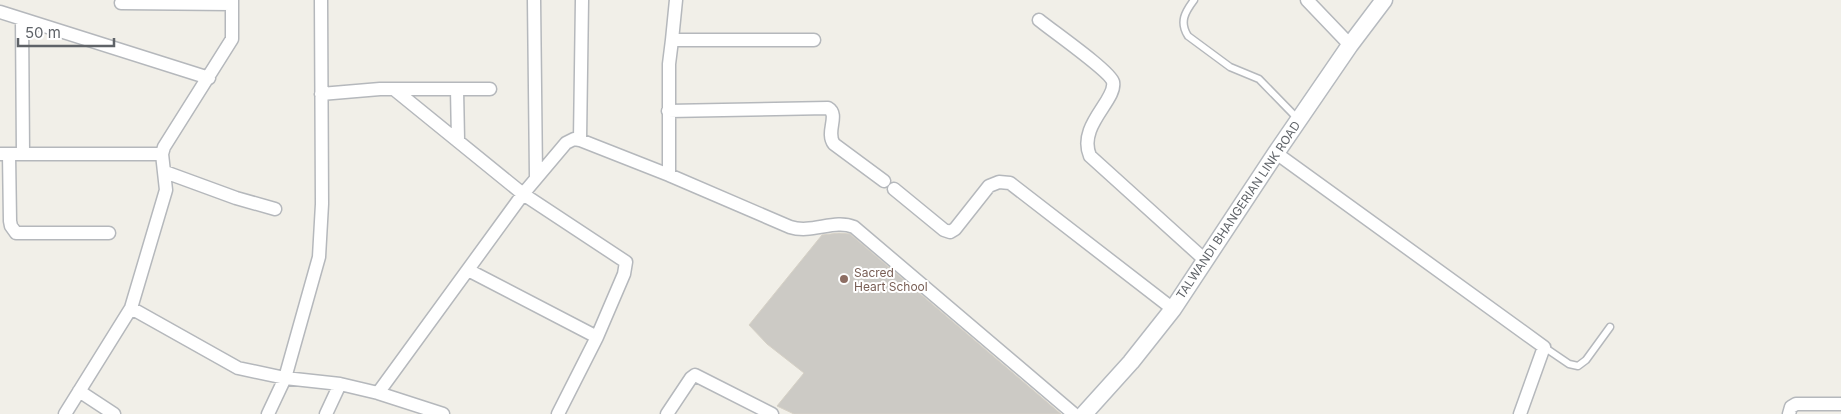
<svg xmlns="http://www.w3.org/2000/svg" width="1841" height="414" viewBox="0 0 1841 414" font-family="Inter,sans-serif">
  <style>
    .building { fill: #cccac5; stroke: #d6d1c6 }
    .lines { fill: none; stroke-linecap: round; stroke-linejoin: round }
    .lane-casing { stroke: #b5b8bc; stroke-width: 9 }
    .street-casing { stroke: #b5b8bc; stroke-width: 15 }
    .secondary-casing { stroke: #b6babf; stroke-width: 19 }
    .lane { stroke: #fff; stroke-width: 6 }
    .street { stroke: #fff; stroke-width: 12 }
    .secondary { stroke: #fff; stroke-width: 16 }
    .education-dot { fill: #8d6e63; stroke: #fff; stroke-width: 2 }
    .labels { text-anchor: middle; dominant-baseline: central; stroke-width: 4; stroke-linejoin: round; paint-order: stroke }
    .street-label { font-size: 12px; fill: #5f6368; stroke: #fff }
    .education-label { font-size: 12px; fill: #785e54; stroke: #fff; text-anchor: start }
  </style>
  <rect width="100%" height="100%" fill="#f1efe8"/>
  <!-- building -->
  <path class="building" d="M839,233l11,1 211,180h-267l-17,-8 27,-33 -37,-29 -18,-19 73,-90z"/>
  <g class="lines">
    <defs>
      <path id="lane" d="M1194,0c-9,12 -15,22 -6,36l42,31 29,12 39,40
        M1544,347l25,17 9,2 8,-6 24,-33"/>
      <path id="street" d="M534,0l2,176
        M1307,0l43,45
        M121,3l111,1
        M0,12l209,66
        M22,19l1,135
        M1039,20c12,10 71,51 74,62 4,18 -36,44 -23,74l115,104
        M672,40l4,-40
        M457,89l1,51
        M395,90l128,104 103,68 -2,12 -27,63
        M321,94l59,-5h110
        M668,111l160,-3c12,7 -3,24 6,36l50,37
        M580,140l2,-140
        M1276,153l268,194 -24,67
        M0,154h162
        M9,154l1,67 1,5 5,7h93
        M165,172l71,26 39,11
        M669,175v-111l3,-24h142
        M894,189l50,41 6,2 5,-3 34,-43 10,-4 11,1 163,126
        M468,270l129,67 -39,77
        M131,308l107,60 47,10 55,6 38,9 65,21
        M79,391l35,23
        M378,393l145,-199 43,-51 8,-4 6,1 89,35 121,52c22,7 44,-8 64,0l220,187
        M65,414l66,-106 35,-118 -4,-36 2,-7 68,-108v-39
        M268,414l17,-36 34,-121 3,-53 -1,-204
        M326,414l14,-30
        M667,414l24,-36 4,-3 77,39
        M1789,414l2,-7 5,-3h45"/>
      <path id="secondary" d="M1084,414l47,-52 42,-53 103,-156 74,-108 34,-45"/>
    </defs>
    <!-- lane casing -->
    <use href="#lane" class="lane-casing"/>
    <!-- street casing -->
    <use href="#street" class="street-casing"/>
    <!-- secondary casing -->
    <use href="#secondary" class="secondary-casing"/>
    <!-- lane -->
    <use href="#lane" class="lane"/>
    <!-- street -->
    <use href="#street" class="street"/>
    <!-- secondary -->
    <use href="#secondary" class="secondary"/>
  </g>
  <!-- markers -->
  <circle class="education-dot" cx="844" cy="279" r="5"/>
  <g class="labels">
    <!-- street labels -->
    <g class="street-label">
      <text transform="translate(1238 210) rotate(-56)">TALWANDI BHANGERIAN LINK ROAD</text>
    </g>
    <!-- education labels -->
    <g class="education-label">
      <text x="854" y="272">Sacred<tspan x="854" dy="14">Heart School</tspan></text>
    </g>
  </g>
  <!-- scale -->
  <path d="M18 38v8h96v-8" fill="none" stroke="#5f6368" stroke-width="2.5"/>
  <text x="25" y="38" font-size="15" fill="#5f6368" stroke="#ffffff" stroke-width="4" paint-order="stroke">50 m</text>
</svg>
